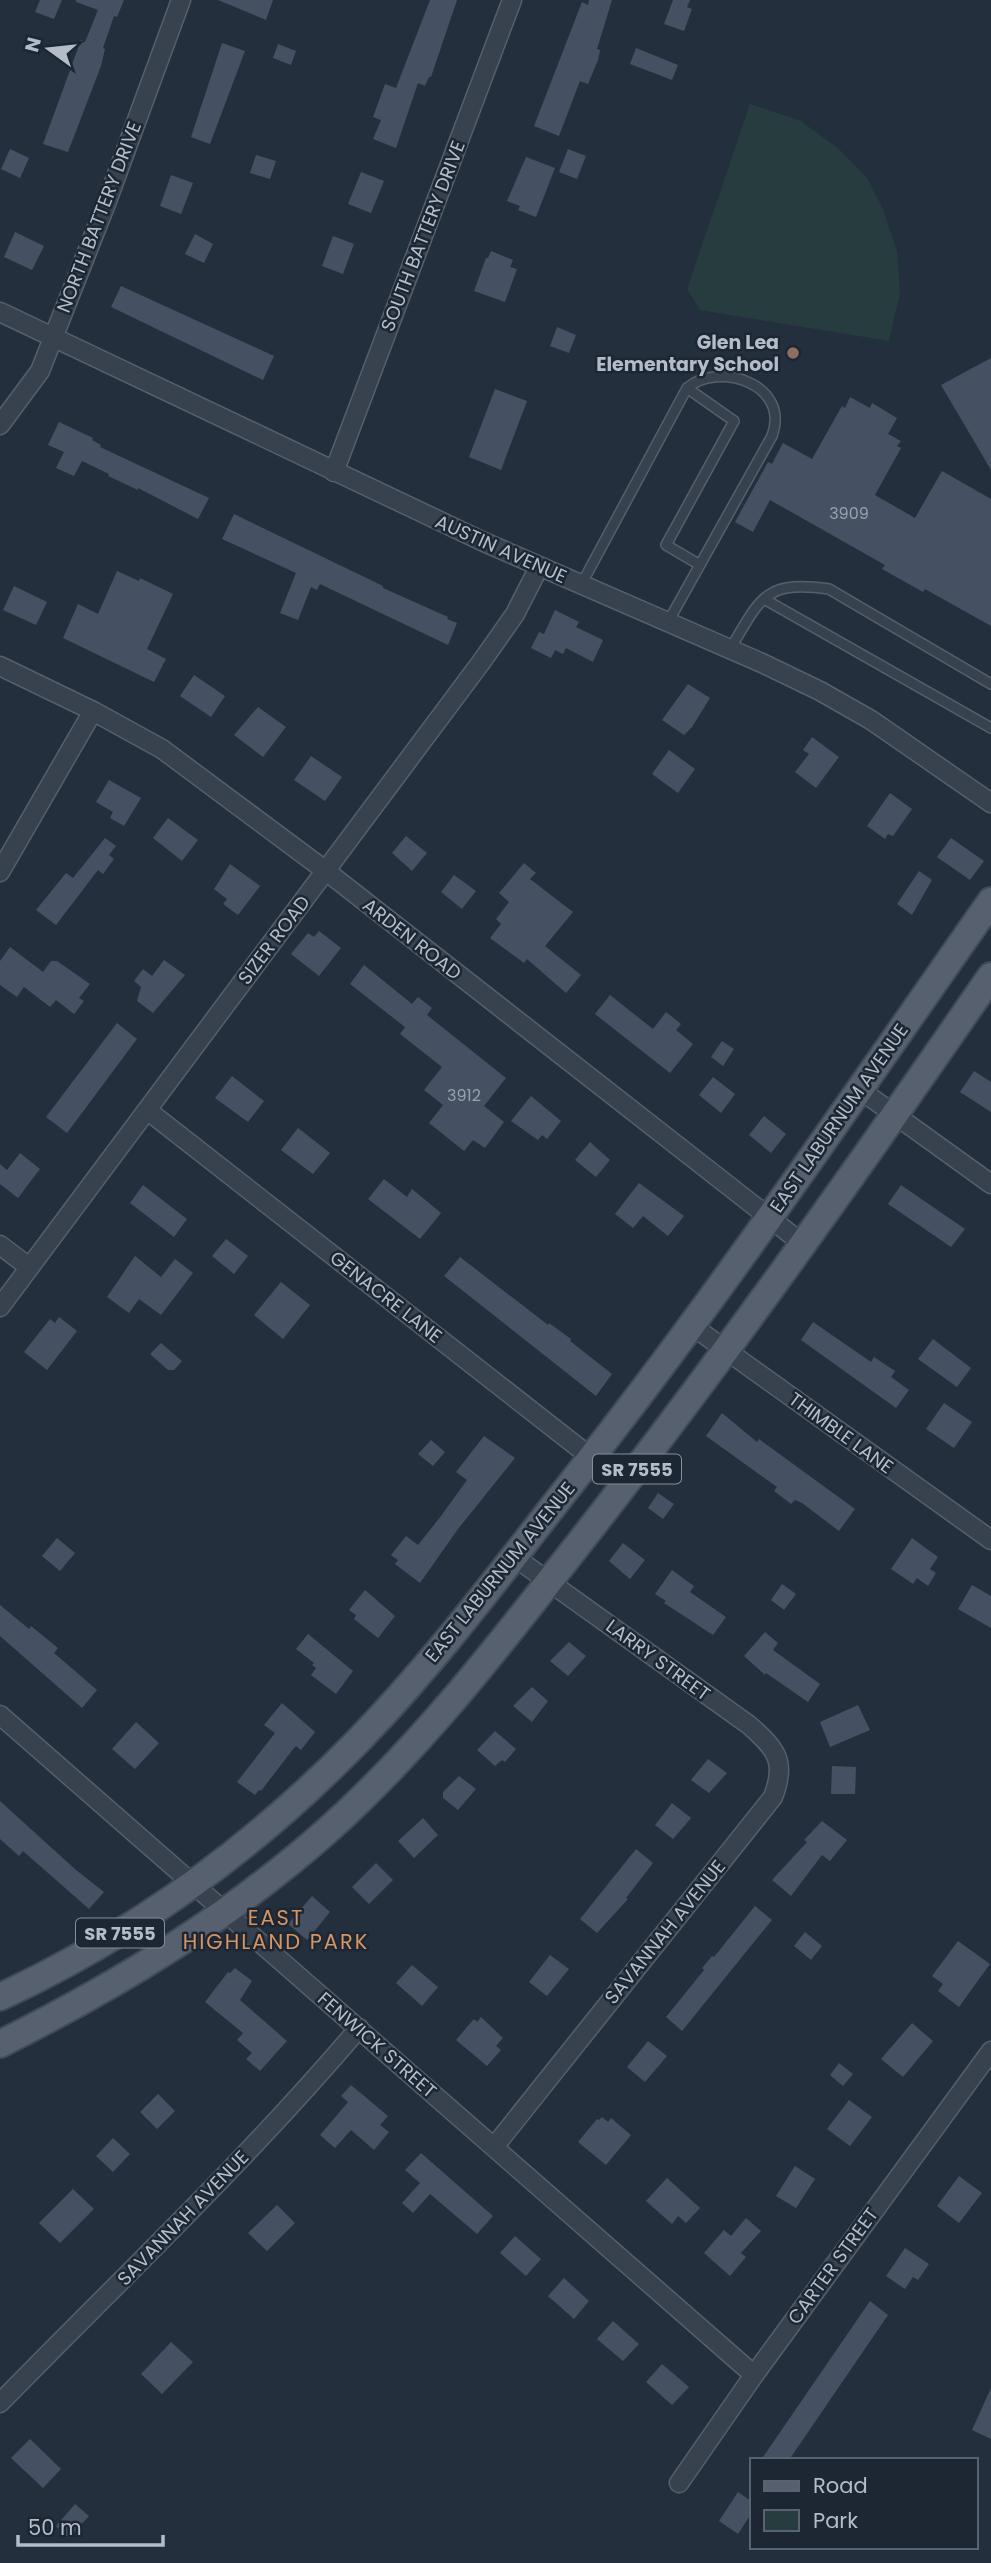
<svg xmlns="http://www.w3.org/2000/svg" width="991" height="2563" viewBox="0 0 991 2563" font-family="Poppins,sans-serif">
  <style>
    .green { fill: #263c3f }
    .building { fill: #455162 }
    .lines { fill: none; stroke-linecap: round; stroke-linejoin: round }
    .lane-casing { stroke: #565f6c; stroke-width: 12 }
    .street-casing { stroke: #565f6c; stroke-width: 21 }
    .primary-casing { stroke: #414a57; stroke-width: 30 }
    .lane { stroke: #38414e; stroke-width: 9 }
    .street { stroke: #38414e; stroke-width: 18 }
    .primary { stroke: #56606e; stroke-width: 26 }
    .education-dot { fill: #8d6e63; stroke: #1d2633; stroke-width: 2.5 }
    .labels { text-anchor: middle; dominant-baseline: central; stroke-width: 5; stroke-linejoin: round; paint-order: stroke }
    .number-label { font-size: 16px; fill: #98a1af }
    .shield { fill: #1d2633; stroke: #878f9c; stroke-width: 2 }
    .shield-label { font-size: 18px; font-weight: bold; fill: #b4bcc9 }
    .street-label { font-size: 19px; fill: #b4bcc9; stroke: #1d2633 }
    .poi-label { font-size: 19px; font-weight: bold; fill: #b4bcc9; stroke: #1d2633; text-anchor: end }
    .neighbourhood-label { font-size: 21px; letter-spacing: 2px; fill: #d59563; stroke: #1d2633 }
  </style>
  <rect width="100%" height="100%" fill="#242f3e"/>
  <!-- green -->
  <path class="green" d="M750,104l51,17 38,28 28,29 16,31 14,42 3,42 -11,48 -189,-31 -13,-21z"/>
  <!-- building -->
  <path class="building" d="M40,0h22l-8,19 -19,-7z
    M76,0h48l-7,17 -3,-1 -11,32 2,1 -4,17 -33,86 -25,-8 38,-104 4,2 13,-32 -22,-8z
    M218,0h55l-7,20z
    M430,0h27l-26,77h-2l-4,9 -7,-3 -22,65 -23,-9 8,-19 -8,-3 12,-33 11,4z
    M589,0h23l-15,49 3,1 -2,10 -10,24 -8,-3 -21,55 -25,-10 48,-124 6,3z
    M673,0h17l-3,7 5,2 -8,22 -20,-7z
    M222,43l23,8 -35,93 -19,-7z
    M278,44l18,7 -5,14 -18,-7z
    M636,48l42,17 -6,15 -42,-16z
    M10,149l19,9 -9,20 -19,-9z
    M568,149l18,7 -9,23 -18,-7z
    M256,155l20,6 -6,18 -20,-6z
    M526,157l29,11 -19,49 -18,-7 2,-4 -13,-5z
    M361,172l23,9 -13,32 -23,-9z
    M171,175l22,8 -12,31 -21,-8z
    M15,232l29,14 -12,24 -28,-13z
    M195,234l18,10 -9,19 -19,-9z
    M333,236l21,8 -11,30 -21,-8z
    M491,251l22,9 -3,7 7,2 -12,33 -31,-11 12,-33h2z
    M121,286l153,70 -11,24 -152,-73z
    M557,327l19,8 -7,18 -19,-7z
    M991,358v112l-50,-85z
    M495,389l32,12 -26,69 -32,-13z
    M850,397l20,11 2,-5 25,15 -9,16 13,7 -4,5 4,2 -26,47 40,23 27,-47 49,28v127l-66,-37 -2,3 -41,-23 3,-4 -115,-65 -17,32 -18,-10 33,-60 4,2 11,-21 29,16 30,-53 3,2z
    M59,422l34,16 -1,2 9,5 -1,2 109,51 -11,21 -60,-31v2l-30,-14 1,-2 -27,-13 -8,15 -18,-8 8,-16 -16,-7z
    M234,514l149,72v2l65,29 -1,2 10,4 -9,22 -128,-61 -3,6 -6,-3 -13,33 -18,-7 16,-40 -74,-34z
    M117,571l22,10 1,-3 33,16 -26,55 19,10 -12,23 -91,-44 15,-34 20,10z
    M14,586l33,16 -11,23 -33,-15z
    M555,610l24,12 -3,5 27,13 -10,22 -27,-14 -3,6 -8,-4 -4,8 -20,-10 8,-16 5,2z
    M194,675l31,21 -14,21 -31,-21z
    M688,684l22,14 -18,29 -8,8 -22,-15z
    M258,707l28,20 -23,30 -29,-22z
    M812,737l27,20 -23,31 -21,-16 14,-18 -6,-4z
    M669,750l26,19 -17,24 -26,-19z
    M311,756l31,21 -17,24 -31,-21z
    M109,780l32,18 -17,28 -14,-8 3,-6 -17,-10z
    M890,793l22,16 -19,27 -5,-2 -3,5 -18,-13z
    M168,818l30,22 -16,21 -29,-23z
    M406,836l21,17 -15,18 -20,-18z
    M105,838l11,8 -7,9 5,4 -11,15 -5,-4 -42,55 -20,-15 30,-37 7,5z
    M951,838l33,23 -14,19 -33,-23z
    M524,863l12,10 -6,6 43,33 -28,34 36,29 -15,18 -39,-34 -3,4 -34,-25 11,-14 -5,-5 13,-17 -10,-9z
    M230,864l30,22 -22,29 -15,-11 4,-5 -13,-10z
    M919,871l13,9 -20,35 -15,-11z
    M454,875l22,16 -14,18 -21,-17z
    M319,931l22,17 -22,28 -28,-22 17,-21 6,4z
    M10,947l33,25 8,-11h6l33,23 -11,14 5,3 -10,13 -18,-14 -6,7 -26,-20 -7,10 -17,-12v-24z
    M164,960l21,15 -32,38 -16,-12 4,-14 -7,-6 9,-12 9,7z
    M364,965l48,39 6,-7 14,11 -5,7 79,63 -22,28 20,16 -19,26 -12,-8 -9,11 -35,-28 14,-18 -19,-15 18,-23 -42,-33 5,-7 -55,-43z
    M610,995l43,34 13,-17 15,12 -5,6 17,14 -23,29 -75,-59z
    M117,1023l20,16 -70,94 -21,-16z
    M722,1041l12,8 -11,17 -12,-9z
    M974,1071l17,11v30l-31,-20z
    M232,1076l32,25 -16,21 -33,-24z
    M713,1077l22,17 -14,19 -22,-18z
    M531,1096l30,25 -14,18 -5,-4 -4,5 -27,-19z
    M764,1116l22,18 -15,19 -22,-18z
    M298,1128l32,25 -17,21 -32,-24z
    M590,1142l20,18 -14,17 -21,-17z
    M20,1153l20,16 -22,29 -18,-14v-20l7,6z
    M384,1179l23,18 5,-8 29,24 -21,26 -52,-40z
    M639,1183l45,33 -16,20 -25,-20 -10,12 -18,-14z
    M143,1185l44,34 -13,18 -44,-34z
    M901,1185l64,44 -14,18 -63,-43z
    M226,1239l22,17 -14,18 -22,-18z
    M135,1256l26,21 14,-18 18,14 -32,42 -22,-16 -10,14 -22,-16z
    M460,1257l88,68 1,-2 22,16 -1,2 42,33 -16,22 -152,-120z
    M281,1282l29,23 -27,34 -29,-24z
    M59,1317l18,14 -30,39 -23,-18 26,-33 5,4z
    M813,1322l58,40 3,-5 21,14 -4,6 18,13 -13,18 -95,-68z
    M933,1339l38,29 -14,19 -39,-28z
    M161,1343l21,18 -8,9h-6l-18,-16z
    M944,1403l28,19 -18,26 -28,-19z
    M722,1413l35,29 2,-3 96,70 -16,22 -37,-28 -7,-3 -4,4 -17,-13 3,-4 -71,-51z
    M484,1436l31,22 -57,71 -38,54 -25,-19 3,-4 -7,-5 15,-19 12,9 23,-29 26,-36 -11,-8z
    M431,1440l14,12 -12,14 -15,-12z
    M658,1493l16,11 -11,15 -15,-11z
    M57,1538l18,15 -15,18 -18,-15z
    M912,1538l26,19 -8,12 6,4 -8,13 -11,-8 -4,6 -22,-15z
    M623,1543l22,17 -15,19 -21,-18z
    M672,1570l22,16 -4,6 36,25 -13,18 -49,-32 2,-2 -11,-7z
    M782,1584l14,10 -12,16 -13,-10z
    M972,1585l19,11v32l-33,-19z
    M365,1590l30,26 -17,22 -24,-19 2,-4 -7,-5z
    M0,1605l29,24 2,-3 27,22 -4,5 43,37 -15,18 -82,-72z
    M765,1632l13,11 -5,7 47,34 -12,18 -42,-29 -1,2 -21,-19z
    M308,1634l45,37 -17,23 -25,-19 5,-7 -4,-3 2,-2 -18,-14z
    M569,1642l17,14 -18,20 -18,-15z
    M532,1687l16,14 -16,21 -19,-16z
    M282,1703l33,29 -14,18 -5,-4 -2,2 -33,43 -2,-1 -4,5 -18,-13 38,-49 -11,-8z
    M858,1705l12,25 -40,17 -10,-25z
    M136,1722l23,21 -24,26 -23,-20z
    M495,1731l21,18 -11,13 -3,-2 -7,6 -18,-16z
    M708,1759l19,14 -18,20 -18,-13z
    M832,1766l24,1 -1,27h-24z
    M459,1776l17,13 -18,21 -15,-12v-6z
    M0,1801l76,69 28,22 -15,17 -66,-58 -4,5 -19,-17z
    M672,1803l19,15 -18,21 -18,-14z
    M423,1818l15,17 -24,23 -16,-17z
    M822,1821l25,19 -17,21 -8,-6 -31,41 -19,-16 35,-38 -3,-2z
    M636,1849l17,14 -27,35 2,1 -31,34 -17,-14z
    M376,1863l17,17 -24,24 -17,-17z
    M312,1896l18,16 -23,28 -19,-16z
    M755,1906l17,14 -90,111 -16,-14 38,-47 -2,-2 10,-12 2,1z
    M805,1932l17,14 -11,14 -17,-14z
    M958,1941l32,23 -31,43 -21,-16 5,-7 -11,-8z
    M550,1955l19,14 -22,27 -18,-14z
    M412,1965l26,22 -16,19 -26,-23z
    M235,1968l17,13 -12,19 47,41 -27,30 -14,-12 6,-6 -15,-13 6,-7 -38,-31 23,-30 2,1z
    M481,2017l22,21 -7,8 5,4 -14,16 -31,-26 18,-21 3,3z
    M912,2023l21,18 -30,36 -22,-18z
    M648,2041l19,15 -22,26 -18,-15z
    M839,2063l14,11 -10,12 -13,-11z
    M351,2085l37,31 -8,9 9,7 -15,18 -23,-20 -16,18 -15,-13 28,-33 -7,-6z
    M158,2094l17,17 -18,18 -17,-17z
    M849,2100l23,17 -22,29 -23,-17z
    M602,2117l6,5 3,-4 20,17 -25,30 -28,-23 19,-23 2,1z
    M113,2138l17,16 -17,18 -17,-16z
    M421,2153l72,63 -16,18 -47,-40 -17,19 -11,-10 18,-20 -15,-13z
    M795,2166l20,13 -19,29 -20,-12z
    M959,2176l23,17 -23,30 -22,-17z
    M667,2178l33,30 -14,15 -8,-7 -6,8 -26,-23z
    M73,2189l21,20 -34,34 -21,-20z
    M277,2205l18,18 -28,28 -19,-18z
    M746,2218l15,13 -20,22 5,4 -16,19 -26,-23 20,-23 7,6z
    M515,2236l26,23 -15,17 -26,-23z
    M905,2248l24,16 -11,16 -5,-3 -8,12 -19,-13z
    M564,2278l25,23 -15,18 -26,-23z
    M870,2301l18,14 -99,145h-28z
    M613,2321l26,23 -16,17 -26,-22z
    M171,2342l22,20 -31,32 -21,-20z
    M662,2364l27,23 -17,18 -26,-23z
    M991,2388v51l-19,-9z
    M30,2439l31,30 -18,19 -32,-30z
    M738,2492l13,9v13l-13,20 -19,-13z
    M75,2504l14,12 -20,22 -13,-12z"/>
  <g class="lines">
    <defs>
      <path id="lane" d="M687,388l47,33 -68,124 34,20
        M581,585l106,-197c32,-27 104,-4 85,48l-104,186
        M764,599l227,129
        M730,649c31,-51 34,-69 99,-60l162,95"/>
      <path id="street" d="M0,312l484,230 278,121 58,28 51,29 120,83
        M0,425l40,-54 66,-167 75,-204
        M334,472l178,-472
        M0,666l93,45 69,38 164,122 477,373
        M0,872l93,-161
        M859,1089l132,95
        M147,1110l478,374
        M0,1245l29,22
        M0,1307l482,-646 33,-47 24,-47
        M691,1325l300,215
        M0,1715l754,660
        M494,2147l279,-350c14,-36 3,-48 -24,-72l-236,-169
        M0,2403c121,-124 247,-243 359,-375
        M679,2483l75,-108 237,-324"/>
      <path id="primary" d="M0,1997c131,-61 251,-147 353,-251 79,-80 147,-172 216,-260 149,-188 284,-388 422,-585
        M0,2044c118,-59 229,-126 328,-214 94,-84 172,-186 249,-284 145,-185 281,-377 414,-570"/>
    </defs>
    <!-- lane casing -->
    <use href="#lane" class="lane-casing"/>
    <!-- street casing -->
    <use href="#street" class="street-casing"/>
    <!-- primary casing -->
    <use href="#primary" class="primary-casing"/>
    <!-- lane -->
    <use href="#lane" class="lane"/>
    <!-- street -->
    <use href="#street" class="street"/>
    <!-- primary -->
    <use href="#primary" class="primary"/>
  </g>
  <!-- markers -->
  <circle class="education-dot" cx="793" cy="353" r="7"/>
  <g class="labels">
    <!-- number labels -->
    <g class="number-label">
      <text x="849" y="513">3909</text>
      <text x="464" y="1095">3912</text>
    </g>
    <!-- shield labels -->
    <g class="shield">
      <rect x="593" y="1454.5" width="88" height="29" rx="5"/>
      <rect x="76" y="1918.5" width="88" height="29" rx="5"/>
    </g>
    <g class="shield-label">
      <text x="637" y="1469">SR 7555</text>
      <text x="120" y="1933">SR 7555</text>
    </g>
    <!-- street labels -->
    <g class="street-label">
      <text transform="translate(99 217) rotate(-69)">NORTH BATTERY DRIVE</text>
      <text transform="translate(423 236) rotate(-69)">SOUTH BATTERY DRIVE</text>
      <text transform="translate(501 549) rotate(24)">AUSTIN AVENUE</text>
      <text transform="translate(412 939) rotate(38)">ARDEN ROAD</text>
      <text transform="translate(274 940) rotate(-53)">SIZER ROAD</text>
      <text transform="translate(839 1118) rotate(-55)">EAST LABURNUM AVENUE</text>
      <text transform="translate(386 1297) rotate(38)">GENACRE LANE</text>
      <text transform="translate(841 1433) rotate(36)">THIMBLE LANE</text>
      <text transform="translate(500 1572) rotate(-51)">EAST LABURNUM AVENUE</text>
      <text transform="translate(658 1660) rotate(36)">LARRY STREET</text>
      <text transform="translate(665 1932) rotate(-51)">SAVANNAH AVENUE</text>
      <text transform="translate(377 2045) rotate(41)">FENWICK STREET</text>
      <text transform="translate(183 2218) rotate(-46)">SAVANNAH AVENUE</text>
      <text transform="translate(833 2266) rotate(-54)">CARTER STREET</text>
    </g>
    <!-- poi labels -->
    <g class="poi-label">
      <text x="779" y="342">Glen Lea<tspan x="779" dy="22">Elementary School</tspan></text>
    </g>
    <!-- neighbourhood labels -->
    <g class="neighbourhood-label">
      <text x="276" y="1917">EAST<tspan x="276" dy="24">HIGHLAND PARK</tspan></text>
    </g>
  </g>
  <!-- legend -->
  <rect x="750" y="2458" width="228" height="91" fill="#1d2633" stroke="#59626f" stroke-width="2"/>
  <rect x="764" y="2481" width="35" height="10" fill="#56606e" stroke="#59626f" stroke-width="2"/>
  <text x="813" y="2493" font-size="21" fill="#b4bcc9">Road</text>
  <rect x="764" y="2510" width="35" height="21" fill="#263c3f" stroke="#59626f" stroke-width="2"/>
  <text x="813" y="2528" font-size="21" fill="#b4bcc9">Park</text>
  <!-- north arrow -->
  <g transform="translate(49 49) rotate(285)" stroke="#1d2633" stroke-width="5" paint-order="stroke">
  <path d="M0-5L12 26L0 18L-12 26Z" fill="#b4bcc9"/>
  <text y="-10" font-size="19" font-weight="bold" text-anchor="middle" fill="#b4bcc9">N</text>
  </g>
  <!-- scale -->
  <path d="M18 2535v10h145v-10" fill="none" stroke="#b4bcc9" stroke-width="3.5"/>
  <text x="28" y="2535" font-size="21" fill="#b4bcc9" stroke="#1d2633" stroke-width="5" paint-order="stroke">50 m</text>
</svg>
